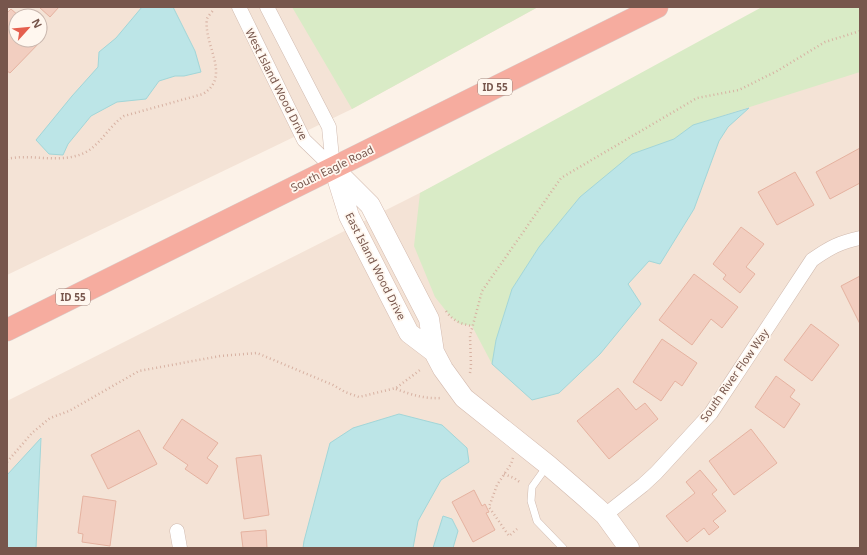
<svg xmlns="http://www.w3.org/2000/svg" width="867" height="555" viewBox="0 0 867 555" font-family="'Noto Sans',sans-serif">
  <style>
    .residential { fill: #f4e3d6; fill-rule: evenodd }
    .green { fill: #d9ebc6 }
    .water { fill: #bce5e7; stroke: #a2d6d8 }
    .building { fill: #f2cec0; stroke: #e5b2a0 }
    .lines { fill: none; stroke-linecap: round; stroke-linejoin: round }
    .lane-casing { stroke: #d1bbb0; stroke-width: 8 }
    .street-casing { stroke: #d1bbb0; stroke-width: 15 }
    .secondary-casing { stroke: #d4baae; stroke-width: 21 }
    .highway-casing { stroke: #d9d0cd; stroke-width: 23 }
    .path { stroke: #d7b1a2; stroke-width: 2.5; stroke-dasharray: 1 3; stroke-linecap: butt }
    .lane { stroke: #fff; stroke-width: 7 }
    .street { stroke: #fff; stroke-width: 14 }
    .secondary { stroke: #fff; stroke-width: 20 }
    .highway { stroke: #f6ac9f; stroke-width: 22 }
    .labels { text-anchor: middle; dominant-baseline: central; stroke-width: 3.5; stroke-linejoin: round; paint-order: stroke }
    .shield { fill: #fff7ef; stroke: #a0867d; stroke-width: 1 }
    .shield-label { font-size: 10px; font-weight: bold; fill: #77564c }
    .street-label { font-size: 11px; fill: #77564c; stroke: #fff7ef }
  </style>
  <rect width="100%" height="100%" fill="#fcf2e8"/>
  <!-- residential -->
  <path class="residential" d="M7,7h531l-186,102 -345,166zM16,16h24v24h-24z
    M789,7h71v541h-853v-147z"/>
  <!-- green -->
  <path class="green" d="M292,7h246l-186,102z
    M762,7h98v65l-167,53 -19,14 -42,15 -52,43 -41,50 -27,42 -16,51 -4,24 -20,-38 -12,-2 -10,-8 -15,-19 -21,-51 6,-53z"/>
  <!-- water -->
  <path class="water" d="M142,7h31l22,44 6,21 -17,4h-9l-16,5 -13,18 -29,3 -26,14 -23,28 -5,11 -14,-1 -13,-14 36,-44 26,-29 1,-15 17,-14z
    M749,108l-21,19 -9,14 -25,68 -34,55 -11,-3 -21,23 13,20 -41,50 -41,39 -27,7 -40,-36 4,-24 16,-51 27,-42 41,-50 52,-43 42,-15 19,-14z
    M399,414l43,11 25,23 2,14 -28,18 -23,41 -5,27h-110l1,-7 26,-98 23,-15z
    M41,438l-5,110h-29v-73z
    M443,516l9,3 6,12 -5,17h-20z"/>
  <!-- building -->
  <path class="building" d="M39,7h20l-9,10z
    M11,9l8,7h-3v24h24v-4l3,3 -33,34 -3,-2v-58z
    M860,148v35l-30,16 -14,-27z
    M795,172l19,33 -37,20 -19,-33z
    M741,227l23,17 -18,23 9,7 -15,19 -17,-14 3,-4 -13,-11z
    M694,274l44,33 -16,21 -11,-9 -19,26 -33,-25z
    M860,276v48l-19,-38z
    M811,324l28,21 -27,36 -28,-21z
    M662,339l35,24 -15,23 -7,-5 -14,20 -28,-19z
    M776,376l19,14 -5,7 10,7 -16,24 -29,-21z
    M618,388l18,22 9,-7 13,16 -49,40 -32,-38z
    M182,419l36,24 -11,15 11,8 -11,18 -22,-15 3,-4 -25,-17z
    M751,429l26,34 -43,32 -25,-34z
    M139,430l18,34 -49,25 -17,-34z
    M261,455l8,60 -25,4 -8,-61z
    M700,470l17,20 -5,4 14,17 -13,10 6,6 -10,8 -5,-7 -17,14 -21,-26 29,-23 -9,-11z
    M474,490l8,16 3,-2 4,8 -3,1 9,17 -22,12 -21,-40z
    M83,496l33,5 -6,45 -28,-4 1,-8 -5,-1z
    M266,530l1,18h-24l-2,-16z"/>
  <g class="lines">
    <defs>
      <path id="lane" d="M547,466l-15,21 -1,14 6,20 26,27"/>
      <path id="street" d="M239,7l65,133 29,28
        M267,7l62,120 4,41
        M605,515l38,-30 13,-12 55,-60 101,-153c17,-12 28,-18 48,-22
        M177,531l3,17"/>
      <path id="secondary" d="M333,168l37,37 59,114 5,33 9,17 21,29 84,67 37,32 20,18 24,33
        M335,171l14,45 60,117 25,19"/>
      <path id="highway" d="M7,330l650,-323"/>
    </defs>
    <!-- lane casing -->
    <use href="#lane" class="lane-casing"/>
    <!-- street casing -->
    <use href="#street" class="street-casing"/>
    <!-- secondary casing -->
    <use href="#secondary" class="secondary-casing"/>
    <!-- highway casing -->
    <use href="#highway" class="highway-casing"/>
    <!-- path -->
    <path class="path" d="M7,159c26,-6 54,6 79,-7 15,-8 23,-26 38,-36l79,-22c29,-18 0,-49 4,-75 1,-3 5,-7 7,-10
      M446,311c7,10 15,13 26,15
      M470,373l1,-7 -1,-30 12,-45 79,-113 136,-80 42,-8 38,-19 48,-29 35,-11
      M396,389c16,6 29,10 46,9
      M513,458l-2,6 -14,21 -8,22 20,29 8,-7
      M7,462l25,-29 18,-15 19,-7 70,-40 81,-15 37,-3 76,32 12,7 14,5 37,-9 24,-18
      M504,474l10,4 7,5"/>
    <!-- lane -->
    <use href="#lane" class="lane"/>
    <!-- street -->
    <use href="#street" class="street"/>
    <!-- secondary -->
    <use href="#secondary" class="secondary"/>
    <!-- highway -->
    <use href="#highway" class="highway"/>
  </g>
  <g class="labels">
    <!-- shield labels -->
    <g class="shield">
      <rect x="478" y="79" width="34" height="16" rx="3"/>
      <rect x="56" y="289" width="34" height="16" rx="3"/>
    </g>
    <g class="shield-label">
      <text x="495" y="87">ID 55</text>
      <text x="73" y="297">ID 55</text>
    </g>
    <!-- street labels -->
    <g class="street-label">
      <text transform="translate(277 84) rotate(63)">West Island Wood Drive</text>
      <text transform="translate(332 168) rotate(-26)">South Eagle Road</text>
      <text transform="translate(376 266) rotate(63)">East Island Wood Drive</text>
      <text transform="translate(734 375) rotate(-55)">South River Flow Way</text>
    </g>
  </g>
  <!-- border -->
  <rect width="867" height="555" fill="none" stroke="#77564c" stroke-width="16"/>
  <!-- north arrow -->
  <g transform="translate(28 28) rotate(63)"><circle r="19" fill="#fff7ef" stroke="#c9b7ae"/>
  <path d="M0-3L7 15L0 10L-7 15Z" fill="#e55f4e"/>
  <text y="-6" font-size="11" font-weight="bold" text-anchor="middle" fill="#77564c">N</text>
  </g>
</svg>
